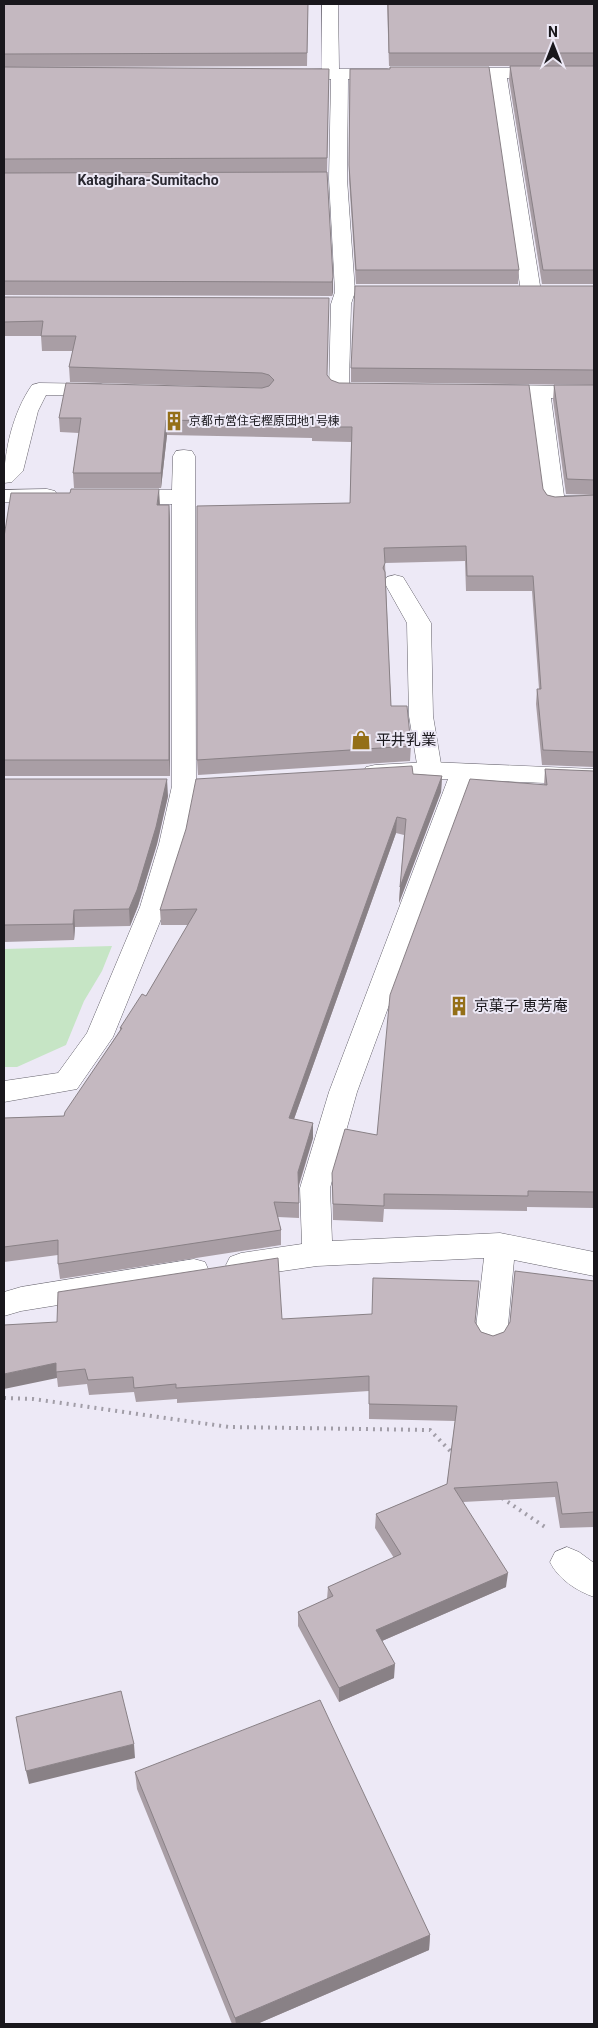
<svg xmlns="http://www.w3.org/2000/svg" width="598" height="2028" viewBox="0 0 598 2028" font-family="Roboto,'Noto Sans JP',sans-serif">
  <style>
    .green { fill: #c6e5c5 }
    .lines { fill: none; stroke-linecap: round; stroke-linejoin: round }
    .service-casing { stroke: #65626c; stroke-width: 1 }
    .minor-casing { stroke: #65626c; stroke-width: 1 }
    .path { stroke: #a19da7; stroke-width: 4; stroke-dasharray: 2 5; stroke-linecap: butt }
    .service { fill: #fff; fill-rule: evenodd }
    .minor { fill: #fff; fill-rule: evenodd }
    .wall { fill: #a99ea5 }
    .shaded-wall { fill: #898186 }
    .building { fill: #c4b8c0; stroke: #898186 }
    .labels { text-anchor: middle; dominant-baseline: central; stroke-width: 4; stroke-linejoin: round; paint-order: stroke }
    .far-poi-label { font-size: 12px; fill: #19171c; stroke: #ede9f6; text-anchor: start }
    .far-neighbourhood-label { font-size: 14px; font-weight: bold; fill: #2a2831; stroke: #ede9f6 }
    .poi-label { font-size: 15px; fill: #19171c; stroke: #ede9f6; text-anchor: start }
  </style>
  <rect width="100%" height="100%" fill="#ede9f6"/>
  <!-- green -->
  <path class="green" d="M112,946l-10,25 -18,30 -18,44 -49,22h-13v-118z"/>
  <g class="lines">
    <defs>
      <path id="service" d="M39,383l62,1 7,2 3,4 -3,4 -7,2 -55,-1 -8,16 -15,60 -11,11 -8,1c0,-32 9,-71 28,-98z
        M395,575l8,2 28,46 2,93 9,54 -3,6 -9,2 -9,-2 -3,-6 -9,-54 -2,-93 -23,-41 3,-5z"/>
      <path id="minor" d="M322,4h16l1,65h48l6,1 2,4 -2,4 -6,1h-39l-1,100 8,113 -4,12 -2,80 28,2 3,4 -3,4c-14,4 -31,4 -45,0l-3,-4 2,-86 4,-12 -6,-113 2,-100h-38l-6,-1 -2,-4 2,-4 35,-1z
        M453,68h141v10h-87l34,214 -3,4 -7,2 -7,-2 -3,-4 -31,-214 -43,-1 -2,-4 2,-4z
        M493,385l101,1v12h-43l13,98h30v12l-40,2 -8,-2 -3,-5 -13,-105 -44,-3 -3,-4 3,-4z
        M184,450l8,1 3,5 1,330 -11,58 -19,63 -53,130 -36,52 -73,13v-21l54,-8 29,-40 53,-126 19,-63 13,-58v-282h-49l-8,-2 -3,-5 3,-5 8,-2h49l1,-34 3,-5z
        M47,489l8,2 3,5 -3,5 -8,2 -43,-1v-12z
        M430,762l164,7v16l-122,-5 -115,312 -27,96 2,53 168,-8 94,19v24l-80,-16 -7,76 -5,9 -11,4 -11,-4 -5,-9 9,-78 -167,8 -76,11 -11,-4 -4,-8 4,-8 11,-4 61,-9 -2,-56 29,-96 119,-313 -73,2 -9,-2 -3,-6 3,-6 9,-2z
        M194,1259l11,3 4,9 -4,9 -11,3 -173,28 -17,5v-24l17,-5z
        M567,1547l12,5 15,11v34c-17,-6 -36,-18 -44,-35l5,-10z"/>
    </defs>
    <!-- service casing -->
    <use href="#service" class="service-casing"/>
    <!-- minor casing -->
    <use href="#minor" class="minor-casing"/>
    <!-- path -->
    <path class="path" d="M4,1398l29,1 196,28 201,3 23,24
      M502,1498l43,29"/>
    <!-- service -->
    <use href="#service" class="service"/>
    <!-- minor -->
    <use href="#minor" class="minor"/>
  </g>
  <!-- wall -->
  <path class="wall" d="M4,4h304l-1,62 -303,1z
    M387,4h207v280h-52l-33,-204 1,-14h4h-125z
    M4,67l325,2 -2,103 6,105v15l-1,4 -328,-1z
    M350,69l169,201 -1,14h-162l-7,-105z
    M594,286v99l-243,-3v-14z
    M4,297l323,79 4,4 212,109 4,6 8,2 39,-2v272l-52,-2 -6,-61 1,-15h2l-7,-98h-66l-1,-30 -80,2 6,143 20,40 -1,15 -212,14 -1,-15 153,-257 1,-61 -39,-1v-3l-145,-3 -6,53h-87l-1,-15 6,-40 -19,-1 -1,-14 205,-30 -194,-6 -1,-15 4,-16h-31l-1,-15h-37z
    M554,385h40v110l-28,-1 -13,-94z
    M160,505h9l1,16v255h-166v-239z
    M545,769l49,2v437l-67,-1v4l-143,-2 -1,13 -50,-2 -1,-47 45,-38 167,-350z
    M413,774l29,2 -1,16 -42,111 5,-68 -8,-2 -102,286 19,4v15l-14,48v32l-21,-1 3,13v15l-221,34 -2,-15v-9l-54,7v-144l60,-2 56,-86v-2l26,-32 42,-71h-27l-1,-15z
    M4,779l164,17 -11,48 -19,62 -8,20 -55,1 -1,13 -70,2z
    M594,1281v246l-34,1 -5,-31 -92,5 43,85 -124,54 12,37 -55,24 -41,-76v-14l29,-13 1,-12 66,-29 -19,-30 1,-14 71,-30 8,-63 -86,-2v-28l-192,12v-4l-41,3 -2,-10 -45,3 -2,-11 -29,3 -1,-9 -53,-53 278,-6 193,3 6,10 12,4 11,-4z
    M135,1772l295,163 -1,15 -172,74h-25l-95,-235z"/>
  <!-- shaded-wall -->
  <path class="shaded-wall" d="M333,277v15l-1,4v-14z
    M166,420l1,15 -6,53v-15z
    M159,489l1,16 -2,16 -1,-16z
    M169,505l1,16v255l-1,-16z
    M442,776l-1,16 -42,111 1,-16z
    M167,779l1,17 -11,48 -19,62 -8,20 -1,-17z
    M397,817l-1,16 -107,300v-15z
    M74,910l1,17 -1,13 -1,-16z
    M313,1123v15l-15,49v-15z
    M56,1363l1,15 -53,11v-15z
    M508,1573l-2,14 -131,57 1,-14z
    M395,1664l-1,14 -55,24v-14z
    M134,1744l1,14 -106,26 -3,-13z
    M430,1935l-1,15 -172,74h-21l-1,-6z"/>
  <!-- building -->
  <path class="building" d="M4,4h304l-1,49 -303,1z
    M388,4h206v49h-205z
    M510,66h84v204h-51z
    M4,67l325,2 -2,89 -323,1z
    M390,67h99l30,203h-163l-7,-105 1,-96h40z
    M327,172l6,105 -1,5 -328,-1v-108z
    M355,286h239v84l-243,-2z
    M4,297l325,1 -2,77 4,5 8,3 190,2 14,104 4,6 8,2 39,-2v257l-51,-2 -6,-61h4l-8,-113h-66l-1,-30 -82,2 1,15 -2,5 2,4 6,134h16l4,40 -214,14v-254l153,-3 2,-76h-40v-4l-146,-3 -5,53h-88l8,-55h-22l7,-35 196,5 7,-2 5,-6 -5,-5 -7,-2 -193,-6 7,-31h-35l2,-15 -39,1z
    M554,385h40v95l-27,-1z
    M71,489h88l-2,16h12v255h-165v-223l7,-44h59z
    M412,766l1,8 29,2 -42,111 6,-68 -9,-2 -108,301 24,5 -15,49 1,31 -25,-1 7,28 -223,34v-24l-54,7v-129l60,-2 1,-4 57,-84h-2l22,-34 4,2 51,-87 -37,1 26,-81 10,-50z
    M545,769l49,2v421l-66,-1v5l-144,-2v12l-51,-2 -1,-31 13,-44 32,6 13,-140 80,-216 77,6z
    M4,779h163l-11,48 -19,63 -8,19 -55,1 -1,14 -69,1z
    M278,1258l4,61 90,-5 1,-36 106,3 -4,41 6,10 12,4 11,-4 6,-10 5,-51 79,10v231l-32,2 -5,-32 -103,6 54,85 -132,57 19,34 -56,24 -41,-76 35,-16 -5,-9 73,-33 -25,-40 71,-30 10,-78 -88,-2v-28l-193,12v-4l-42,4 -1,-11 -45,3 -3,-11 -29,3v-9l-52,11v-49l53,-3 1,-30z
    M121,1691l13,53 -108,27 -10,-54z
    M320,1700l110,235 -195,83 -100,-246z"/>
  <!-- icons -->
  <defs>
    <symbol id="building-bare" viewBox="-9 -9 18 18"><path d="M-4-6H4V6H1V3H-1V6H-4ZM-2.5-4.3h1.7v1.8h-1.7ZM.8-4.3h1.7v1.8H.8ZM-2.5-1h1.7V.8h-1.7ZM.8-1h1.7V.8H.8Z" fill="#946f18" stroke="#ede9f6" stroke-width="2.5" paint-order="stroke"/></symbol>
    <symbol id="shop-bare" viewBox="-9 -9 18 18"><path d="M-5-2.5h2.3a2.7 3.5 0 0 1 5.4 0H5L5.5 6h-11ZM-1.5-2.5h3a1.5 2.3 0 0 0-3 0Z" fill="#946f18" stroke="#ede9f6" stroke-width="2.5" paint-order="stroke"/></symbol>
  </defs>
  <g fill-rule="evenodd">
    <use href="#building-bare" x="160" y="407" width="28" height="28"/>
    <use href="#shop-bare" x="347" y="726" width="28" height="28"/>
    <use href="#building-bare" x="445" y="992" width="28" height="28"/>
  </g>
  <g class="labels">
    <!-- far-poi labels -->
    <g class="far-poi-label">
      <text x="189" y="421">京都市営住宅樫原団地1号棟</text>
    </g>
    <!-- far-neighbourhood labels -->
    <g class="far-neighbourhood-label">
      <text x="148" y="180">Katagihara-Sumitacho</text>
    </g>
    <!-- poi labels -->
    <g class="poi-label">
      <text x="376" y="740">平井乳業</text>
      <text x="474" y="1006">京菓子 恵芳庵</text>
    </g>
  </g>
  <!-- border -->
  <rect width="598" height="2028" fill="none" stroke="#19171c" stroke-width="10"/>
  <!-- north arrow -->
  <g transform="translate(553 45)" stroke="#ede9f6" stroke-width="4" paint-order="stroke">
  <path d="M0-4L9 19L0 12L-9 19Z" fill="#19171c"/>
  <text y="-8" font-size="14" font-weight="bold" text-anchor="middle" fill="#19171c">N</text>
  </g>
</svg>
